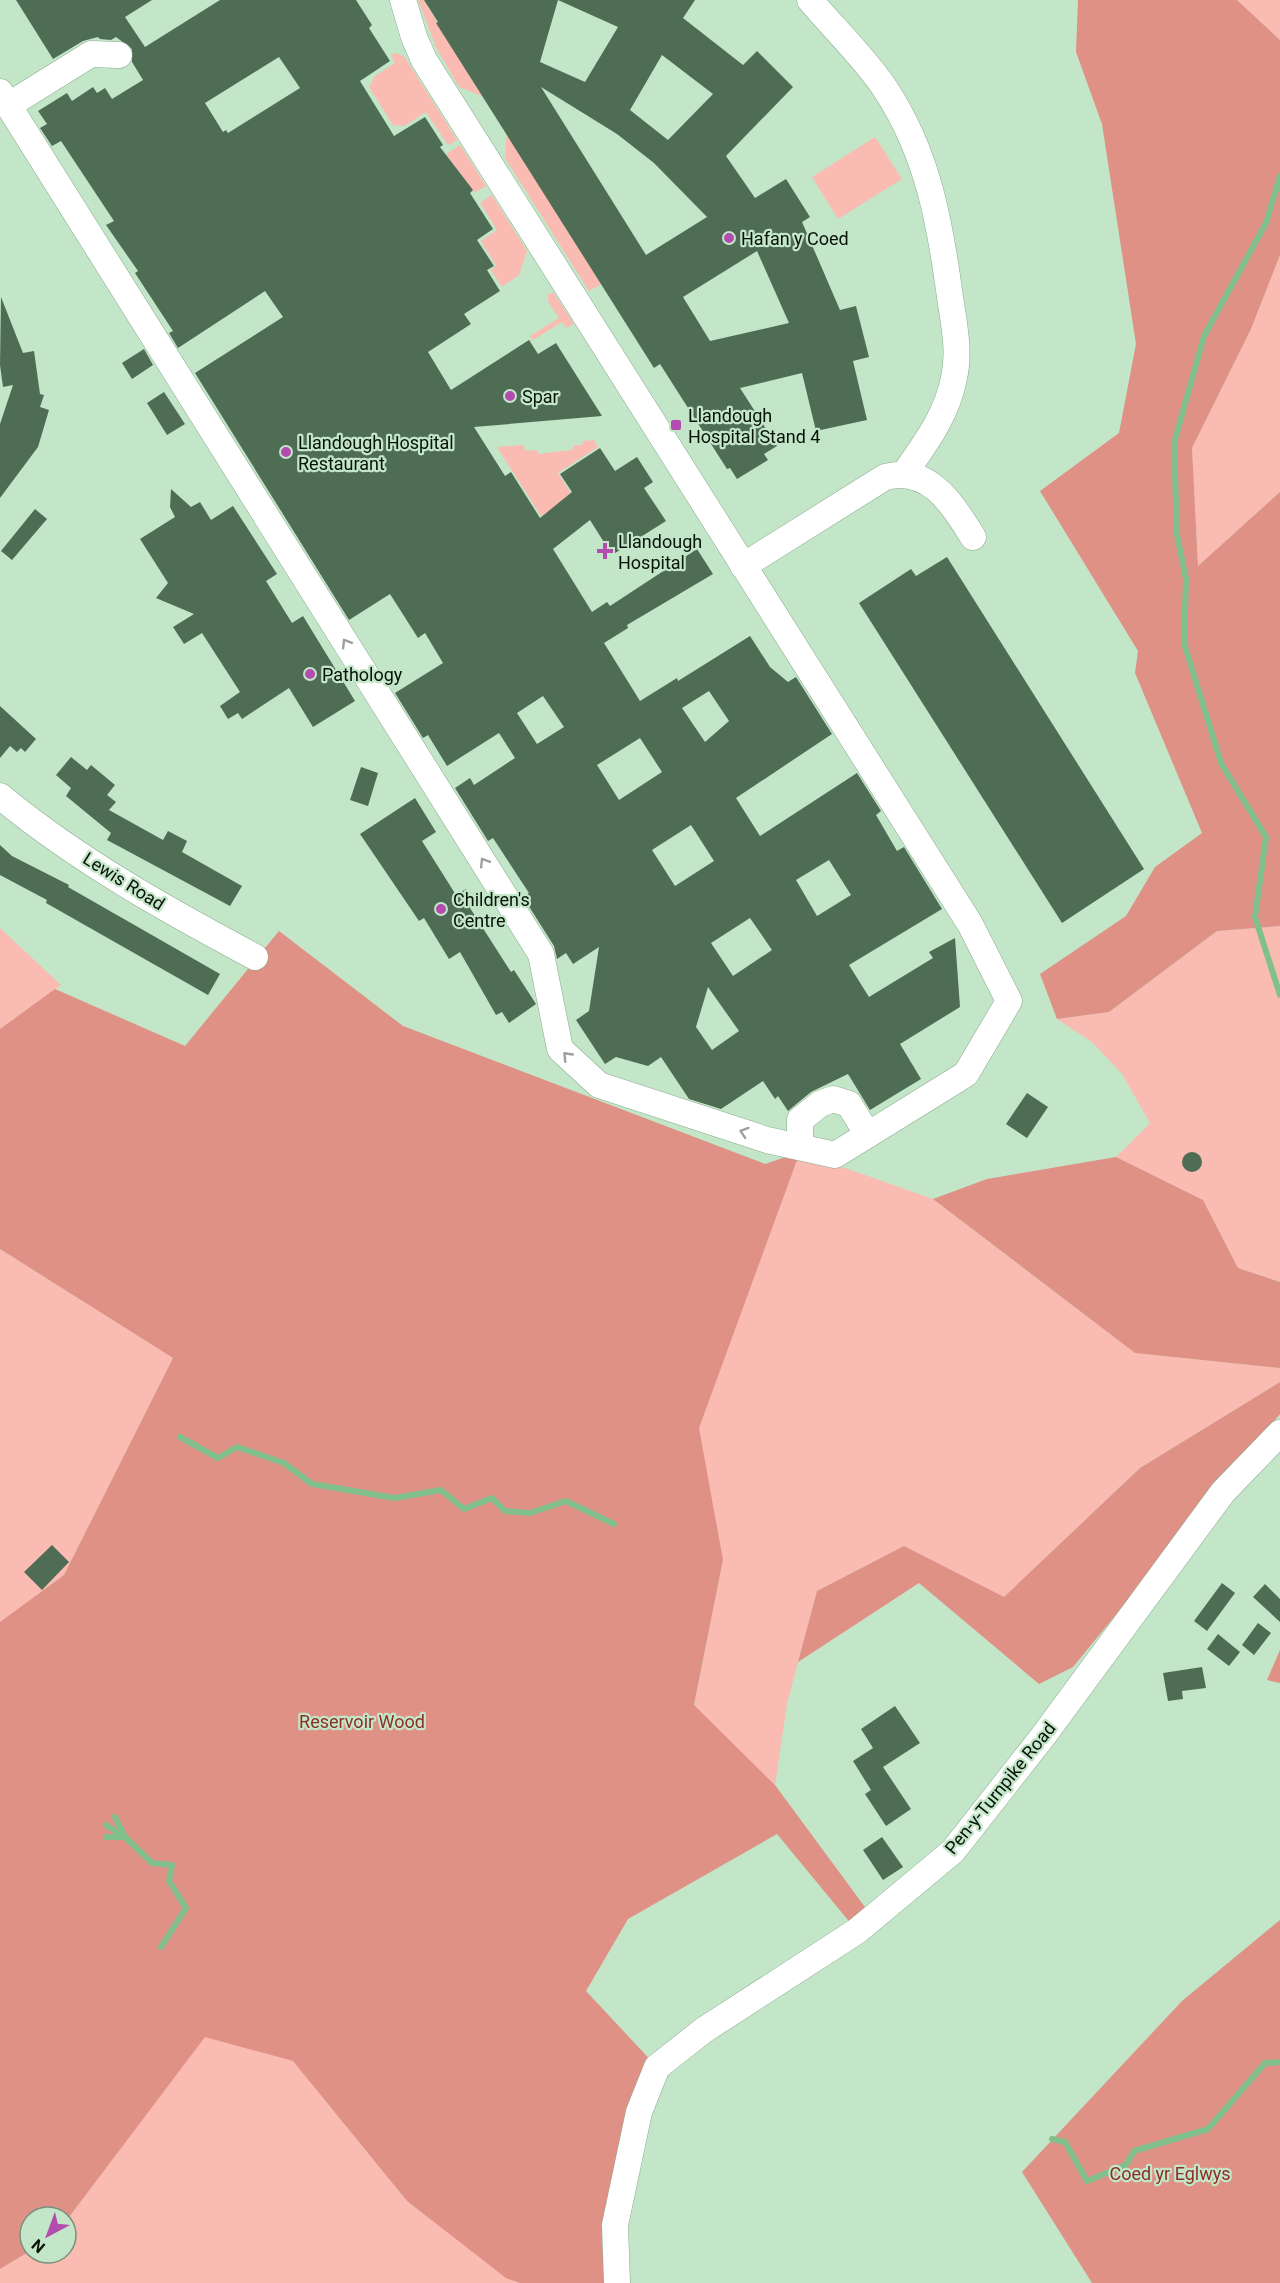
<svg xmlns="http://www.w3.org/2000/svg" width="1280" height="2283" viewBox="0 0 1280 2283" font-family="Roboto,sans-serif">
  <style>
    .green { fill: #fabcb2 }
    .forest { fill: #df9185 }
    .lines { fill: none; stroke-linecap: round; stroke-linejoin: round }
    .stream { stroke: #81c08d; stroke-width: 6 }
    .building { fill: #4f6d54; fill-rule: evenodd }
    .minor-casing { stroke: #8bac90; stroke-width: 27 }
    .minor { stroke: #fff; stroke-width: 26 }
    .oneway { stroke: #9ca19d }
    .poi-dot { fill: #b34caf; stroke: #c3e5c8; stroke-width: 2 }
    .labels { text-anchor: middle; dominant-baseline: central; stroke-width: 4.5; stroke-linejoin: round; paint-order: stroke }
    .poi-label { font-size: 18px; fill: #071309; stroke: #c3e5c8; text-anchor: start }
    .street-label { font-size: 18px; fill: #071309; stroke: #c3e5c8 }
    .park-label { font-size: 18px; fill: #8c3026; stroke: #c3e5c8 }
  </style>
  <rect width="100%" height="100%" fill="#c3e5c8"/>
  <!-- green -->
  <path class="green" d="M418,0h6l58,96 -23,-9 -23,-40z
    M1237,0h43v40z
    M395,53l9,3 53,84 -9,5 -22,-33 -22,14 -11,-1 -24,-38 6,-11 20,-13 -4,-8z
    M507,132l91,144 3,8 -12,7 -84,-133z
    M875,137l27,42 -64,40 -26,-42z
    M460,145l26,41 -12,7 -28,-39z
    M492,195l35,56 -8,24 -17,12 -11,-17 5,-4 -15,-25 16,-11 -17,-27z
    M1280,255v237l-82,74 -6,-118 59,-119z
    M553,292l21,32 -8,4 -4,-6 -29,18 -3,-4 29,-18 -11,-17v-6z
    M594,440l4,7 -40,26 16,25 -33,18 -44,-69 27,-2 1,6 12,-1 1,4 34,-4 2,-5h8l1,-4z
    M1280,926v356l-42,-14 -35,-68 -87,-43 34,-34 -28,-49 -30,-32 -35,-23 52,-7 108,-81z
    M0,928l61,57 -61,44z
    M800,1152l133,47 202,154 145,15v14l-140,86 -137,130 -99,-52 -87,45 -30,113 -12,81 -81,-79 29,-146 -27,-126z
    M0,1249l173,109 -109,217 -64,47z
    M204,2036l89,24 114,141 123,82h-530v-14l30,-18 36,2v-32z"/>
  <!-- forest -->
  <path class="forest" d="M1078,0h159l43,40v215l-29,74 -59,119 6,118 82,-74v434l-63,5 -108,81 -52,7 -17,-45 86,-58 29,-49 47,-34 -67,-160 3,-22 -98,-160 79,-58 17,-89 -34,-220 -26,-72z
    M279,931l124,95 362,138 35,-12 -101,276 24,132 -29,145 81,80 98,133 -16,13 -80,-97 -149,85 -42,72 71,76 -20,47 -19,169h-98l-14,-5 -99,-77 -114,-140 -88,-24 -139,184v-4h-36v34l-30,18v-647l64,-47 109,-217 -173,-109v-220l55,-40 130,57z
    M1116,1157l87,43 35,68 42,14v86l-145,-15 -202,-154 54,-20z
    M1280,1382v32l-207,253 -34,17 -120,-101 -121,79 19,-71 87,-45 100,51 136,-129z
    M1280,1650v33l-13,-3z
    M1280,1920v363h-188l-70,-111 160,-171z"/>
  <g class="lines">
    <!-- stream -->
    <path class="stream" d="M1280,176l-14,47 -62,113 -30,107 3,92 9,44 -2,64 37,120 45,74 -11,80 25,78
      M180,1437l38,21 19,-11 47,16 28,21 83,14 46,-8 23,19 28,-11 13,13 25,2 36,-12 48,23
      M115,1817l10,20
      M106,1825l19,12
      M106,1837h19l27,26 20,2 -3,16 17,27 -25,39
      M1052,2139l13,3 22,39 39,-16 8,-14 74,-22 57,-66 15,-1"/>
  </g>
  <!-- building -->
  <path class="building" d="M16,0h136l-27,17 20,30 75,-47h136l16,25 -3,3 21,33 -30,20 34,55 31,-19 18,28 -3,2 33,43 -3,3 23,36 -16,11 17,26 -7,4 13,21 -36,23 7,10 -43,28 23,38 78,-50 9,14 18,-11 46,73 -128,11 31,49 6,-4 29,46 32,-26 -12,-18 40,-26 15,23 22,-14 16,25 -9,6 22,33 -54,34 -22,-35 -37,29 39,63 15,-10 3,4 87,-57 16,25 -86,51 1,3 -24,15 36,58 37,-23 1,3 72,-45 20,31 18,15 8,-5 36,57 -96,64 24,38 97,-63 24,38 -5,4 21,36 7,-4 38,62 -93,56 20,32 64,-39 -4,-6 26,-14 5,69 -60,37 21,35 -51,31 -22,-36 -37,18 -23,19 -10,-15 -3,3 -12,-18 -42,28 -32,-10 -28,-42 -13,9 -32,-9 -11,7 -29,-44 13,-9 10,-64 -26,17 -7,-11 -9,6 -3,-13 -31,-49 6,-4 -36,-55 -5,3 -33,-53 15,-10 4,7 41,-27 -16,-25 -52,33 -19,-31 -5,3 -28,-45 48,-30 -18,-30 -7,5 -28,-44 -41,26 -154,-247 88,-56 -18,-26 -87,57 -9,-15 4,-2 -38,-58 3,-2 -32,-46 8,-4 -53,-80 -9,5 -12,-18 7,-4 -9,-13 29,-18 5,8 21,-14 4,6 8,-5 7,11 31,-19 -11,-18v-13l-16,-12 -5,3 -11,-1 -2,-2 -15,4 -30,18zM279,57l21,31 -72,45 -2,-3 -3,2 -18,-29zM709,691l20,30 -24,21 -23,-34zM543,696l21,31 -27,17 -20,-31zM640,738l22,34 -43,28 -22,-35zM691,825l23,36 -39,25 -23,-36zM829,860l22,35 -34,21 -21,-36zM750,918l22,32 -39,26 -22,-33zM708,987l31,44 -27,19 -16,-23z
    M424,0h271l-12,18 60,47 14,-14 36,36 -67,69 29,42 31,-19 24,38 -8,5 38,88 16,-4 13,51 -16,4 14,59 -51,11 -14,-58 -62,15 37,58 -13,8 4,6 -31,19 -7,-11 -3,1 -67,-105 -6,4 -218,-345 2,-1zM558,0l60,27 -33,55 -45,-20zM662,55l51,39 -45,46 -38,-30zM541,87l76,47 37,29 53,54 -61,38zM757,251l32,72 -79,18 -27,-44z
    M1,297l22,56 11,-2 6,43 4,1 -4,12 9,3 -11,37 -38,51v-74l13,-39 -10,2 -3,-22z
    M144,349l9,16 -21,14 -10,-16z
    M164,392l21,32 -18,11 -20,-32z
    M171,489l20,18 9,-5 11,18 22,-14 44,68 -11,7 26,42 11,-7 52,85 -42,26 -24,-39 -47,31 -4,-6 -10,6 -8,-13 20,-14 -38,-59 -18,11 -11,-17 21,-13 -38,-16 12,-15 -28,-44 35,-22 -5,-10z
    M35,509l12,10 -35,41 -11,-9z
    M947,557l197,312 -82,54 -203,-320 52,-34 5,7z
    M0,706l36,33 -11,13 -4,-4 -4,4 -7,-6 -10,12z
    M71,757l16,13 4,-5 24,20 -8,10 9,7 -7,8 54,30 5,-9 19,10 -5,11 60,34 -12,20 -123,-66 4,-7 -45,-37 5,-8 -15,-13z
    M361,767l17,6 -10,33 -18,-6z
    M415,798l21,34 -14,9 34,54 10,-6 9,15 -5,4 41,64 3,-2 22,34 -27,19 -7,-11 -6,3 -36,-63 -11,7 -25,-41 -5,3 -59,-87z
    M0,845l12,11 57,29 -1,2 152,87 -12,21 -162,-92 1,-3 -47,-25z
    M1027,1093l21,14 -21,31 -21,-14z
    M1182 1162a10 10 0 1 1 20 0a10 10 0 1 1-20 0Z
    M52,1545l17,17 -27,28 -18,-18z
    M1222,1583l13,10 -28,38 -13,-10z
    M1265,1584l15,15v23l-27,-25z
    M1258,1623l13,10 -17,22 -12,-10z
    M1218,1634l22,18 -11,14 -22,-17z
    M1202,1667l4,21 -24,3 1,8 -15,2 -5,-28z
    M895,1706l25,37 -37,24 28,42 -25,17 -21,-32 6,-4 -18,-29 20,-13 -12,-19z
    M882,1837l21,30 -20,13 -20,-30z"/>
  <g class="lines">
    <defs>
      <path id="minor" d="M810,0c25,30 55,58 76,90 42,64 54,133 64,207 4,27 10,55 4,81 -7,37 -29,66 -50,96
        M0,92l541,862 19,95 39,36 168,55 68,15 131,-81 43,-73 -39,-77 -546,-864 -10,-23 -11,-37
        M9,105l82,-51 28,1
        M743,566l142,-89c44,-12 67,27 88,60
        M0,796c77,64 167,114 255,161
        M800,1147v-27l20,-16 13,-5 16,5 19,31
        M617,2283l-2,-58 24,-113 18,-45 47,-37 153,-99 96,-80 91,-116 179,-243 57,-59"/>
    </defs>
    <!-- minor casing -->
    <use href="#minor" class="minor-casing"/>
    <!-- minor -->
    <use href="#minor" class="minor"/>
  </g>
  <!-- one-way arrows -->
  <defs><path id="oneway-chevron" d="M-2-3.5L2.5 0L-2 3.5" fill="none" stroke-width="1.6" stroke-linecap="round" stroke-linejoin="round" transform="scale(1.5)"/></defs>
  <g class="oneway">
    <use href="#oneway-chevron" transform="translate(346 643) rotate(-122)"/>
    <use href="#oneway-chevron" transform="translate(484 862) rotate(-122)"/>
    <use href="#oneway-chevron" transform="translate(567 1056) rotate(-134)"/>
    <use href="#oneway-chevron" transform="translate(744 1132) rotate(-162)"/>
  </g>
  <!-- markers -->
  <g class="poi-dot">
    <circle cx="729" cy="238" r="6"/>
    <circle cx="510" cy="396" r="6"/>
    <rect x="670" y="419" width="12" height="12" rx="3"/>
    <circle cx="286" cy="452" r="6"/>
    <path d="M602 542h6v6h6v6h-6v6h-6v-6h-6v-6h6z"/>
    <circle cx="310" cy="674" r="6"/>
    <circle cx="441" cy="909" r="6"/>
  </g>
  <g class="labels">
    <!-- poi labels -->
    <g class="poi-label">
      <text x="741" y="238">Hafan y Coed</text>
      <text x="522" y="396">Spar</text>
      <text x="688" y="415">Llandough<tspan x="688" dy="21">Hospital Stand 4</tspan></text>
      <text x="298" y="442">Llandough Hospital<tspan x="298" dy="21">Restaurant</tspan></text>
      <text x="618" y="541">Llandough<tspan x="618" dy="21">Hospital</tspan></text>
      <text x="322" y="674">Pathology</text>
      <text x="453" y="899">Children's<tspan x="453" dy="21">Centre</tspan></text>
    </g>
    <!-- street labels -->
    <g class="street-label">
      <text transform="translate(124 881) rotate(32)">Lewis Road</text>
      <text transform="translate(1000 1788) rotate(-51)">Pen-y-Turnpike Road</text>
    </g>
    <!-- park labels -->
    <g class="park-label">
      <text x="362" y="1721">Reservoir Wood</text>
      <text x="1170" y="2173">Coed yr Eglwys</text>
    </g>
  </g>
  <!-- north arrow -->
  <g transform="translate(48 2235) rotate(221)"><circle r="28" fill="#c3e5c8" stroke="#78917c" stroke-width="1.5"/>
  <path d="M0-4.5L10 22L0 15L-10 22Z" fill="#b34caf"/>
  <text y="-9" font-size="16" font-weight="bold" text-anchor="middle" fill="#071309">N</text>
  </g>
</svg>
